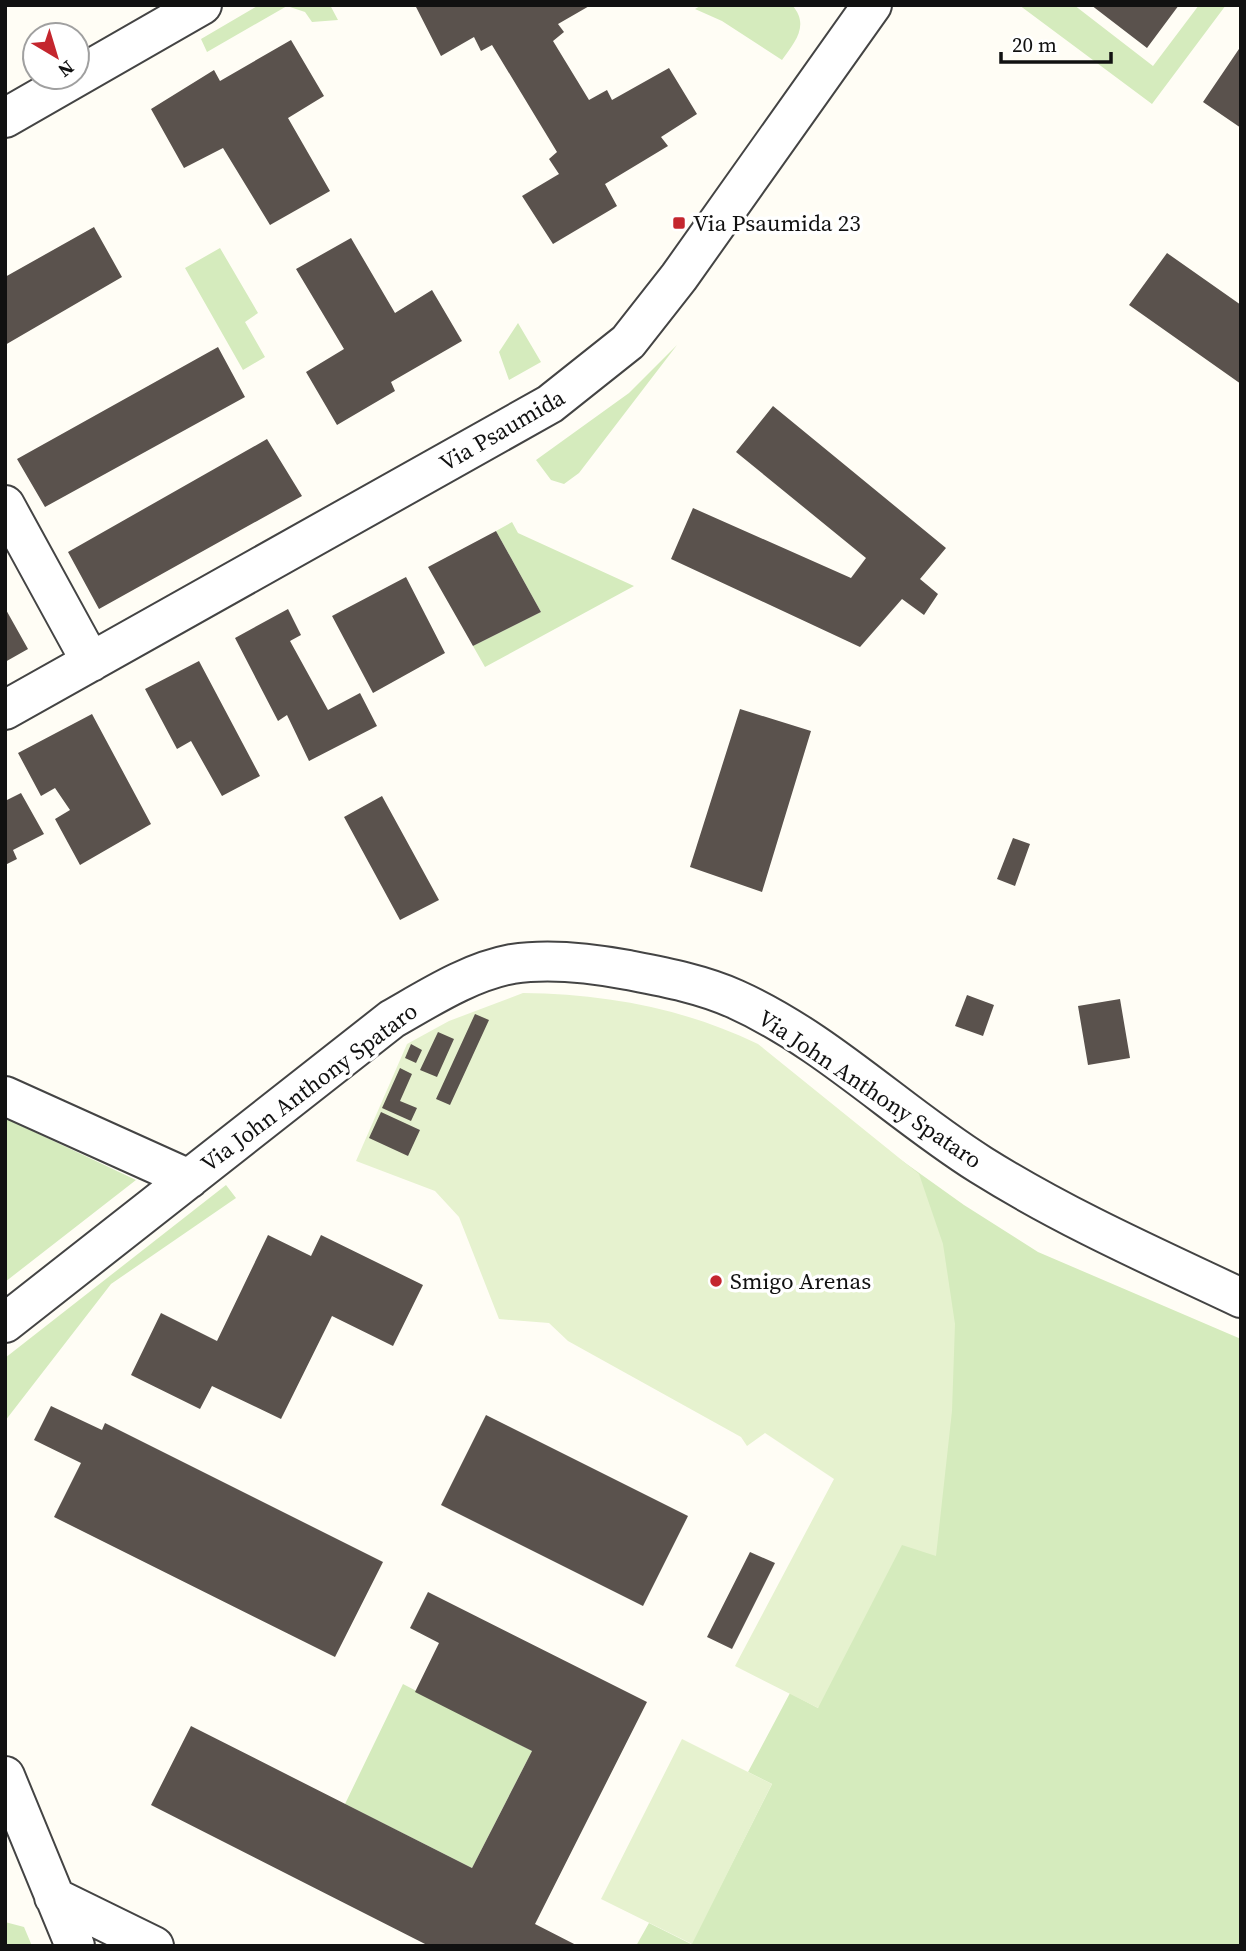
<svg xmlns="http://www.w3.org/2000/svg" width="1246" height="1951" viewBox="0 0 1246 1951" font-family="'Source Serif 4',serif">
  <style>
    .green { fill: #d5ebbd }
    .pitch { fill: #e6f2cf }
    .building { fill: #5a524d }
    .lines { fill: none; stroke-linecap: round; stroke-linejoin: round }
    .minor-casing { stroke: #444; stroke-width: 42 }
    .minor { stroke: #fff; stroke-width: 38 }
    .poi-dot { fill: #c4262e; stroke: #fff; stroke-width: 2.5 }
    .labels { text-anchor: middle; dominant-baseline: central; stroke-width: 7; stroke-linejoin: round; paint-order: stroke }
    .poi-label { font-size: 23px; fill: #111; stroke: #fff; text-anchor: start }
    .street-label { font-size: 23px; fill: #111; stroke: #fff }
  </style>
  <rect width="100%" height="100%" fill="#fffdf5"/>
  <!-- green -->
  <path class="green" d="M259,5h71l8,15 -26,2 -7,-10 -18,-6 -80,46 -6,-13z
    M702,5h90c18,20 3,37 -10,55l-60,-39 -27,-12z
    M1019,5h55l79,61 46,-61h27l-74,99z
    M220,248l38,65 -13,9 20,35 -22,13 -58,-102z
    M518,323l23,39 -32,18 -10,-28z
    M677,345l-98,128 -15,11 -13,-4 -15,-20 93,-67z
    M512,522l6,11 116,53 -149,81 -12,-21 68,-34 -45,-81z
    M5,1118l131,62 -131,102z
    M901,1160l63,45 74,47 203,87v607h-605l13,-23 42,21 81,-160 -24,-12 42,-79 28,15z
    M226,1185l10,13 -125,86 -106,137v-63z
    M403,1684l129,67 -60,117 -127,-64z
    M5,1922l19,5 8,19h-27z"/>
  <!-- pitch -->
  <path class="pitch" d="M523,993c83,1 160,15 235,51l161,130 24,70 12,80 -3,87 -16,145 -34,-11 -84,163 -83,-42 99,-187 -69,-46 -18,13 -6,-9 -173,-96 -19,-18 -50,-4 -40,-102 -24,-26 -79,-30 51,-117 42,-23z
    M682,1739l90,45 -80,160 -91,-45z"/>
  <!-- building -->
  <path class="building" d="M415,5h176l-33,19 6,8 -11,9 36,59 18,-10 5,10 57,-32 28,46 -36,23 7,9 -63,38 12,22 -64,38 -31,-48 37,-22 -10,-15 8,-7 -65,-107 -11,6 -7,-14 -33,19z
    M1091,5h88l-32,43z
    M291,40l33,56 -36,22 42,73 -60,34 -47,-77 -39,20 -33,-59 63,-39 6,11z
    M1241,46v82l-38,-26z
    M94,227l28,50 -117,68v-68z
    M351,238l44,75 37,-23 30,51 -71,41 4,9 -58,34 -31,-53 38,-23 -48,-80z
    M1167,253l74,52v79l-112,-79z
    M218,347l27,50 -200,110 -28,-48z
    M773,406l173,142 -26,31 18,15 -14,21 -22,-16 -42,48 -189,-88 22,-51 158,70 15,-20 -130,-106z
    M267,439l35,57 -203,113 -31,-57z
    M496,531l45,81 -68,34 -45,-79z
    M406,577l39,76 -72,40 -41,-77z
    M5,608l23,41 -23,13z
    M288,609l13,26 -11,6 38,69 32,-17 17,33 -68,35 -22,-46 -9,6 -43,-83z
    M199,661l61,115 -38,20 -31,-55 -14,8 -32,-60z
    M740,709l71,22 -49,161 -72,-25z
    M92,714l59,110 -71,41 -25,-46 15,-9 -15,-22 -14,8 -23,-43z
    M21,793l23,41 -31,16 4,9 -12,6v-64z
    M382,796l57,104 -39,20 -56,-103z
    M1013,838l17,6 -15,42 -18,-7z
    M967,995l27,10 -11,31 -28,-10z
    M1120,999l10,59 -42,7 -10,-59z
    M475,1014l14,6 -39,85 -14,-6z
    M438,1032l16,7 -17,38 -17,-7z
    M411,1044l11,6 -6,13 -11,-5z
    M400,1068l12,6 -12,27 17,7 -6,13 -29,-13z
    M381,1112l39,18 -12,26 -39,-18z
    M268,1235l43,21 10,-21 102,50 -30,61 -61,-30 -51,103 -69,-33 -12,23 -69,-34 30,-62 56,28z
    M51,1406l51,24 3,-7 278,139 -48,95 -281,-140 27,-54 -47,-23z
    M486,1415l202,101 -45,90 -202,-101z
    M750,1552l25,11 -43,86 -25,-12z
    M428,1592l219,110 -112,222 43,22h-149l-278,-141 40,-79 281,142 60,-117 -117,-59 24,-49 -29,-15z"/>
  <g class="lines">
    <defs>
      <path id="minor" d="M5,118l197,-113
        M5,505l86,157
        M5,710l545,-306 78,-62 51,-65 193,-272
        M5,1096l184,83
        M5,1323l387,-304c37,-21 77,-47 120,-55 38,-6 79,-1 116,6 36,7 74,14 107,29 91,41 163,114 246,166 83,52 171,91 260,133
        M5,1776l70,170
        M54,1897l100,49"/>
    </defs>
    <!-- minor casing -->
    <use href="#minor" class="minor-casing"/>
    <!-- minor -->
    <use href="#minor" class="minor"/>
  </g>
  <!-- markers -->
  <g class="poi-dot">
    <rect x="672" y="216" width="14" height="14" rx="3.5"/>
    <circle cx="716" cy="1281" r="7"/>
  </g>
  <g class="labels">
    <!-- poi labels -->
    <g class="poi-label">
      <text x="693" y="223">Via Psaumida 23</text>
      <text x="730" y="1281">Smigo Arenas</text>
    </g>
    <!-- street labels -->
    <g class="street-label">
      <text transform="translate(502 430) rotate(-30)">Via Psaumida</text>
      <text transform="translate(309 1087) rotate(-37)">Via John Anthony Spataro</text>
      <text transform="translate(870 1089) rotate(34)">Via John Anthony Spataro</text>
    </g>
  </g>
  <!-- border -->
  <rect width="1246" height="1951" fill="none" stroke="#111111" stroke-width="14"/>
  <!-- north arrow -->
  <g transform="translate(56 56) rotate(142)"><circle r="33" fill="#ffffff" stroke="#a0a0a0" stroke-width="2"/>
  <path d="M0-5L12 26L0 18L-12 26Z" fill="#c4262e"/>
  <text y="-10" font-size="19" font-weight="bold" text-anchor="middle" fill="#111111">N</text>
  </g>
  <!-- scale -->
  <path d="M1001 52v10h110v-10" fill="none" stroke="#111111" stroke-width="3.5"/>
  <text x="1012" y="52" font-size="21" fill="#111111" stroke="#ffffff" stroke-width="5" paint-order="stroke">20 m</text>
</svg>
